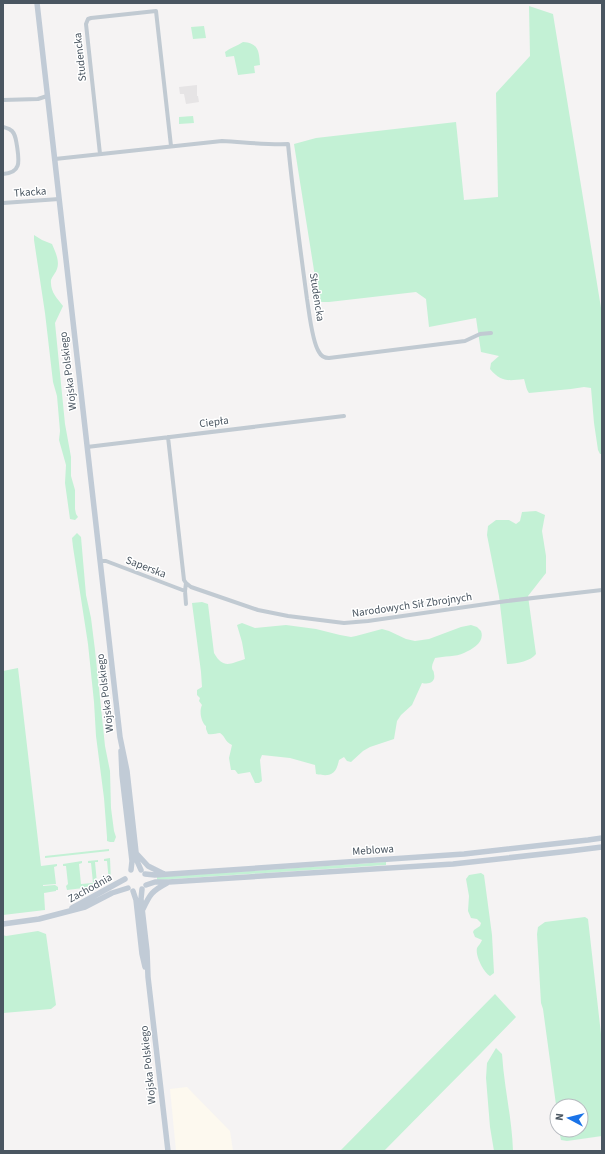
<svg xmlns="http://www.w3.org/2000/svg" width="605" height="1154" viewBox="0 0 605 1154" font-family="'Source Sans 3',sans-serif">
  <style>
    .commercial { fill: #fdf9ef }
    .education { fill: #e6e4e5 }
    .green { fill: #c3f1d5 }
    .lines { fill: none; stroke-linecap: round; stroke-linejoin: round }
    .street { stroke: #c1cad2; stroke-width: 4 }
    .secondary { stroke: #c1cbd6; stroke-width: 5.5 }
    .labels { text-anchor: middle; dominant-baseline: central; stroke-width: 3; stroke-linejoin: round; paint-order: stroke }
    .street-label { font-size: 11px; fill: #4a5661; stroke: #fff }
  </style>
  <rect width="100%" height="100%" fill="#f5f3f3"/>
  <!-- commercial -->
  <path class="commercial" d="M187,1087l43,44 3,20h-57l-6,-62z"/>
  <!-- education -->
  <path class="education" d="M197,85v11h1l1,6 -13,2 -2,-10h-4l-1,-7z"/>
  <!-- green -->
  <path class="green" d="M529,6l24,8 49,300v140h-2l-2,-4 -4,-27 -3,-35 -7,-1 -13,2 -42,4c-3,-4 -3,-8 -5,-14 -16,2 -23,3 -34,-10l1,-6 8,-7 -18,-4 -5,-34 -47,9 -3,-28 -10,-7 -87,10h-10l-25,-158 22,-6 140,-16 8,78 34,-3 -2,-104 34,-37z
    M204,26l2,12 -13,1 -2,-12z
    M243,42c16,1 16,10 17,23l-6,1 1,7 -17,2 -4,-19 -8,1 -1,-5c5,-4 12,-6 18,-10z
    M193,116l1,7 -15,1v-7z
    M34,235l8,5 10,4c3,7 8,17 5,25 -1,4 -5,7 -6,11 -1,12 6,18 12,26l-8,17 10,101 6,33v19l4,14v19l1,5 2,3 -3,3 -5,-1 -5,-36 1,-18 -7,-25 1,-9 -3,-35 -4,-14 -8,-69 -11,-73z
    M536,511l9,4 -3,16 4,25v17l-18,23 8,58c-5,7 -20,10 -29,10l-8,-68 -12,-61 1,-9 8,-6h13l7,4 4,-3 2,-9z
    M77,533l4,4 5,58 5,23 4,32 10,96 5,25 1,37 3,23 2,6 -2,5h-4l-3,-1v-4l-3,-39 -8,-62 -2,-34 -6,-58 -15,-97 -1,-9z
    M202,602l6,2 6,49c9,16 16,11 31,6l-3,-17 -5,-17 5,-2 13,5 31,-3 30,4 24,6 11,2 5,-1 26,-7 7,2 17,8 9,2 14,-2 32,-12 10,-2 6,2 4,4c4,11 -8,18 -17,22 -8,4 -20,3 -29,5 -1,3 -3,6 -3,9 0,4 2,3 2,7 2,8 -5,11 -12,9l-10,22 -11,10 -4,6 -3,18 -24,8 -7,4 -12,11 -4,-1 -3,-4 -5,3c-3,15 -9,17 -23,14l-1,-9 -25,-7 -28,-3 -2,5 2,21 -3,2h-4l-5,-11 -12,2 -3,-4h-4l-2,-12 3,-13c-8,-4 -6,-8 -12,-12 -4,0 -7,2 -12,1l-2,-5v-3c-5,-4 -7,-15 -4,-21l-3,-4 1,-3 -3,-3v-5l5,-3 -1,-15 -9,-69z
    M18,668l23,198 16,-2v2l-3,1 2,17 -13,1v1l12,-1 3,2v3h-2v1l-12,2 1,17 -42,5v-244z
    M109,849v2l-64,7v-2z
    M110,858l1,24 -11,4 -33,4 -1,-4 2,-2 -2,-18h-3v-2l19,-3v2l-3,1 2,20 12,-1 -2,-20h-3v-2l10,-1v2h-3l2,21 12,-1 -2,-21h-3v-2z
    M386,862v3l-229,15v-3z
    M481,873l3,2 8,60 2,38 -4,3c-6,-3 -15,-20 -13,-28 1,-2 4,-5 5,-8l-7,-3 -2,-5 1,-2 6,-4 1,-3 -4,-4 -6,-1 -3,-7 1,-15 -3,-17 3,-4z
    M585,917l3,2 14,124v93l-35,5 -6,-1 -2,-10h22v-24h-24v6l-14,-103 -2,-6 -4,-69 1,-7 7,-5z
    M38,931l8,3 10,71 -5,4 -48,4v-78l3,1z
    M495,994l21,23c-43,45 -88,89 -132,134h-44z
    M496,1048l6,6c2,33 10,64 11,97h-19l-4,-24 -4,-49 1,-15z"/>
  <g class="lines">
    <!-- street -->
    <path class="street" d="M3,100l35,-1 9,-3
      M3,127c3,1 6,1 9,4 4,4 4,10 5,15 2,14 5,27 -14,28
      M100,154l-14,-130 2,-5 3,-1 65,-7 15,135
      M55,159l167,-18c22,1 44,4 66,3 5,52 12,103 19,155 2,12 5,43 12,53 2,4 5,6 10,6l136,-17 15,-7 11,-1
      M3,203l56,-4
      M168,437l16,143 2,3 5,4 67,23 30,6 56,7 24,-2 139,-20 95,-11
      M87,447l257,-31
      M100,561h6l79,30
      M186,583l-1,8 1,13"/>
    <!-- secondary -->
    <path class="secondary" d="M37,3l83,734 7,34 10,90 4,9
      M121,751l1,24 10,86 -1,9
      M136,853l12,13 16,8
      M145,874l10,1 309,-21 124,-14 14,-2
      M146,885l9,-3h14l284,-18 117,-13 32,-4
      M142,889l-1,10 6,52 1,26 20,174
      M133,891l3,9 6,54 3,13
      M72,908l53,-29
      M143,909c7,-15 9,-18 24,-26
      M3,924l36,-5 46,-12 27,-14 16,-5"/>
  </g>
  <g class="labels">
    <!-- street labels -->
    <g class="street-label">
      <text transform="translate(80 57) rotate(-96)">Studencka</text>
      <text transform="translate(30 192) rotate(-4)">Tkacka</text>
      <text transform="translate(317 297) rotate(81)">Studencka</text>
      <text transform="translate(68 371) rotate(-97)">Wojska Polskiego</text>
      <text transform="translate(214 422) rotate(-7)">Ciepła</text>
      <text transform="translate(146 567) rotate(21)">Saperska</text>
      <text transform="translate(412 605) rotate(-8)">Narodowych Sił Zbrojnych</text>
      <text transform="translate(105 693) rotate(-97)">Wojska Polskiego</text>
      <text transform="translate(373 850) rotate(-4)">Meblowa</text>
      <text transform="translate(90 888) rotate(-29)">Zachodnia</text>
      <text transform="translate(148 1065) rotate(-96)">Wojska Polskiego</text>
    </g>
  </g>
  <!-- border -->
  <rect width="605" height="1154" fill="none" stroke="#4a5661" stroke-width="8"/>
  <!-- north arrow -->
  <g transform="translate(569 1118) rotate(277)"><circle r="19" fill="#ffffff" stroke="#b7bbc0"/>
  <path d="M0-3L7 15L0 10L-7 15Z" fill="#1a73e8"/>
  <text y="-6" font-size="11" font-weight="bold" text-anchor="middle" fill="#4a5661">N</text>
  </g>
</svg>
